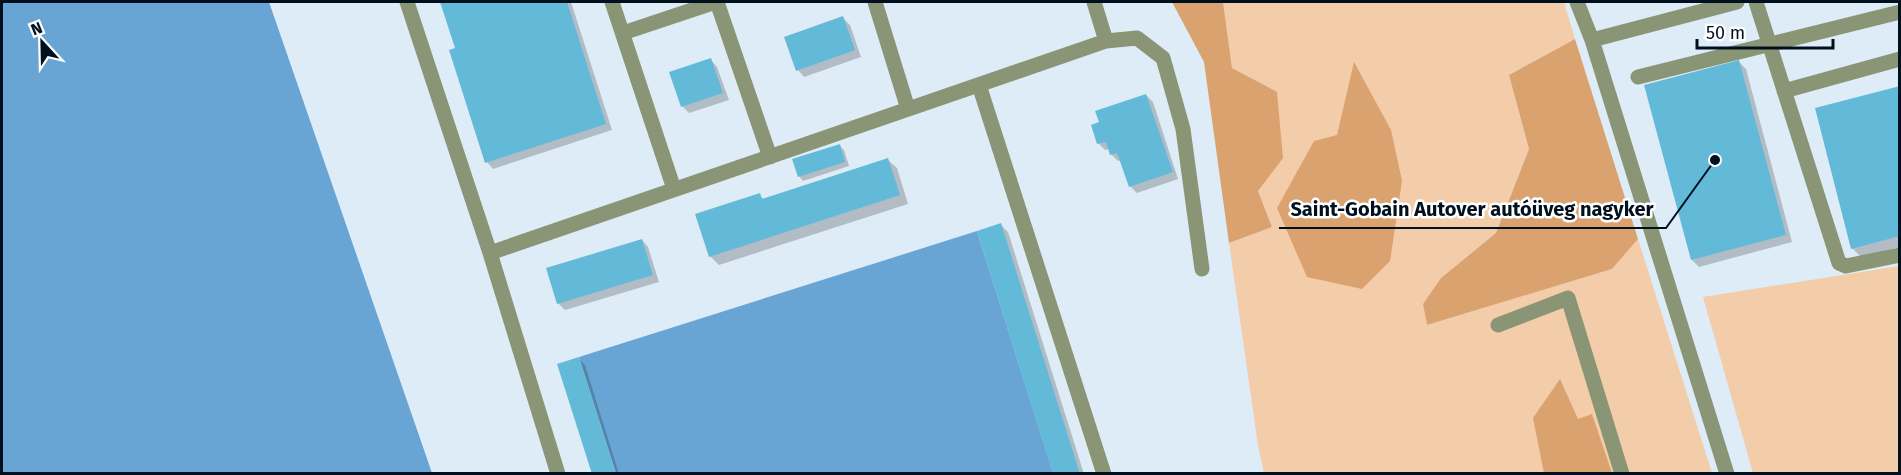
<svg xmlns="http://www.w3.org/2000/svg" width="1901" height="475" viewBox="0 0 1901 475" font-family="'Fira Sans',sans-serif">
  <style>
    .green { fill: #f3cca9 }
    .forest { fill: #daa26f }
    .water { fill: #68a5d5 }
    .shadow { fill: #0003 }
    .building { fill: #63bad8 }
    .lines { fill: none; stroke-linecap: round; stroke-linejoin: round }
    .minor { stroke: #8a9576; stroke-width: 15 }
    .leader { fill: none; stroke: #00101f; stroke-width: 2 }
    .callout-dot { fill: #00101f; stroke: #fff; stroke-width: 2 }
    .callout-label { font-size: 20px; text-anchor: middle; font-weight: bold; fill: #00101f; stroke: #fff; stroke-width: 5; stroke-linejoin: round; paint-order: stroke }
  </style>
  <rect width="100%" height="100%" fill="#deecf7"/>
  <!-- green -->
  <path class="green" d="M1223,2h341l11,37 -66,36 20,74 -33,84 -55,45 -18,26 4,21 185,-56 26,-30 74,234h-448l-6,-28 -29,-202 43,-16 -14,-36 19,-98 -45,-25z
    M1899,266v207h-146l-50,-176z"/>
  <!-- forest -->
  <path class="forest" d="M1172,2h51l9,66 45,24 6,66 -25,33 14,36 -43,16 -25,-181z
    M1575,39l63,200 -26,30 -185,56 -4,-21 18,-26 55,-45 33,-84 -20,-74z
    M1354,62l37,68 11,51 -12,80 -28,28 -55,-12 -30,-69 37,-67 23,-6z
    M1560,379l18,40 14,-5 20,59h-68l-11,-55z"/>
  <!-- water -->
  <path class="water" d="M2,2h267l163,471h-430z
    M977,231l76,242h-437l-37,-116z"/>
  <!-- shadow -->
  <path class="shadow" d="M442,2h129l41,128 -119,39 -6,-7 -30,-113z
    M843,18l7,7 11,32 -57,20 -6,-7z
    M711,60l6,7 12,33 -40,13 -6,-6 -12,-34z
    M1739,62l7,7 46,173 -93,25 -7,-7z
    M1900,88v159l-39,10 -9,-9z
    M1146,95l7,7 25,77 -41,14 -7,-7 -9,-26 -3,1 -7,-7 -1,-5 -5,1 -7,-7z
    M839,146l5,4 5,16 -46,15 -4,-5z
    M888,160l9,8 11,36 -189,61 -9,-9 49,-61 6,5z
    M1001,225l7,7 76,242h-29z
    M642,240l6,7 11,35 -94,28 -7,-7z
    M579,359l6,6 34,109h-26z"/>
  <!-- building -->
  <path class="building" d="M440,2h127l39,122 -121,39 -36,-113 6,-2z
    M843,16l12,34 -59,21 -12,-34z
    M711,58l12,35 -42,14 -12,-35z
    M1739,60l47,175 -95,25 -47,-175z
    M1900,86v150l-49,13 -36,-141z
    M1146,94l27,78 -44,15 -12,-34 -7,2 -4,-13 -9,2 -6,-19 8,-3 -4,-11z
    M840,144l5,18 -47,15 -6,-18z
    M888,158l12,37 -191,62 -14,-43 65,-21 2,6z
    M1001,223l79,251h-27l-76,-243z
    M642,239l11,36 -96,29 -11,-36z
    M579,357l37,117h-24l-35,-110z"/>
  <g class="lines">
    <!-- minor -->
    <path class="minor" d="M407,2l83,251 68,221
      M612,2l62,187
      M717,2l53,155
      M875,2l33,107
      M1094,2l12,39
      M1577,2l15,38 135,434
      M1756,2l83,261 7,3 54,-11
      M623,33l93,-31
      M1592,40l145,-38
      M1638,77l262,-65
      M979,85l125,389
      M1784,91l116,-32
      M490,253l616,-212 31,-3 26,20 20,71 19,140
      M1498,325l70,-27 54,176"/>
  </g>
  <!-- callouts -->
  <path class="leader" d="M1715 160L1666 228H1279"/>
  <circle class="callout-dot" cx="1715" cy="160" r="6"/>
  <g class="callout-label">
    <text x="1472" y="216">Saint-Gobain Autover autóüveg nagyker</text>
  </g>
  <!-- border -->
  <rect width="1901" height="475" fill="none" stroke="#00101f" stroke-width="6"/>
  <!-- north arrow -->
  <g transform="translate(42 42) rotate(338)" stroke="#ffffff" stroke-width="4.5" paint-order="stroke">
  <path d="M0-4.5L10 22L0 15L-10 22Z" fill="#00101f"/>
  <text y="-9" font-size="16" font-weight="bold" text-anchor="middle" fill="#00101f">N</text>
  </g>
  <!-- scale -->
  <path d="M1697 39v9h136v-9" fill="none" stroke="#00101f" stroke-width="3"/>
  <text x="1706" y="39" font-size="18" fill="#00101f" stroke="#ffffff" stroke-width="4.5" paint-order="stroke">50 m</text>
</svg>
